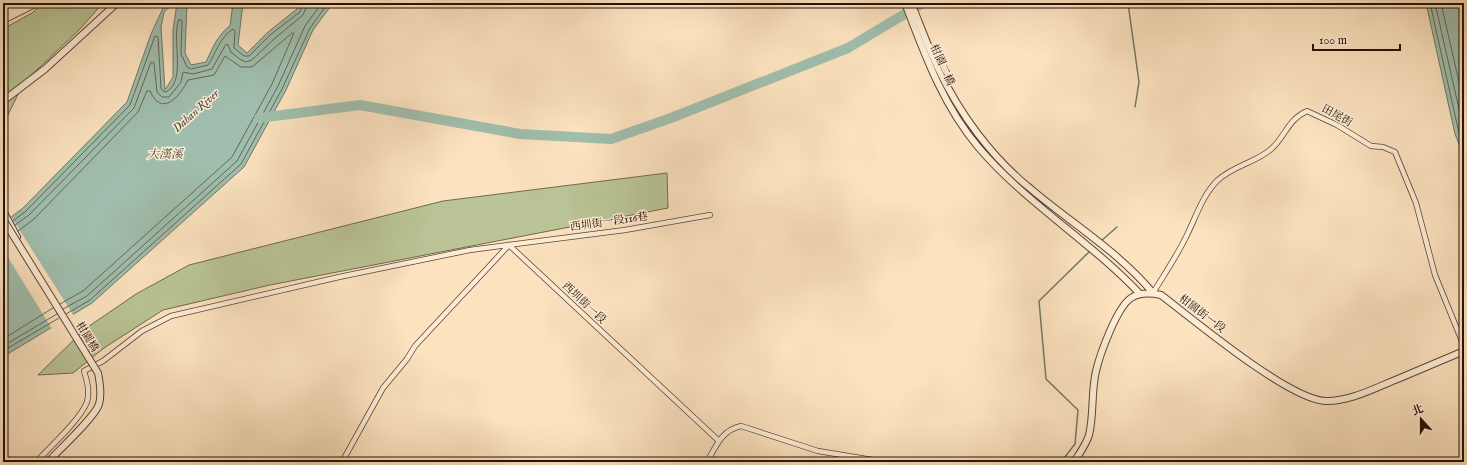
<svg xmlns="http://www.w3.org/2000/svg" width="1467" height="465" viewBox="0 0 1467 465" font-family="'IM FELL English','Noto Serif TC',serif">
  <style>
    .green { fill: #bac496; stroke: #706a4e }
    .water { fill: #a0bead; stroke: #6f786a }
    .pier { fill: #fce2bf }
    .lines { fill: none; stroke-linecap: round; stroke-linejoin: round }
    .shore { stroke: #636759; stroke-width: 1 }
    .stream { stroke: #6f786a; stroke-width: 1.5 }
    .river { stroke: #a0bead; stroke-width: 10 }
    .minor-casing { stroke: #5c4434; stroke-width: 6 }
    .tertiary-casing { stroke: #5c4434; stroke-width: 8 }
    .minor { stroke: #fdecd5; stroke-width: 4.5 }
    .tertiary { stroke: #fdecd5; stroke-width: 6 }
    .tertiary-bridge-casing { stroke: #5c4434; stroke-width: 8; stroke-linecap: butt }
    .tertiary-bridge { stroke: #fdecd5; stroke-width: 6 }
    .labels { text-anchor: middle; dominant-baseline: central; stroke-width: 3; stroke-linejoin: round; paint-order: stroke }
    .street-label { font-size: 11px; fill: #261005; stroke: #fdecd5 }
    .water-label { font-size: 12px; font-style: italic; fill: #514d40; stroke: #fdecd5 }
  </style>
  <rect width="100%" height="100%" fill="#fce2bf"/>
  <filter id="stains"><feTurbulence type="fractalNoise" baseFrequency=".005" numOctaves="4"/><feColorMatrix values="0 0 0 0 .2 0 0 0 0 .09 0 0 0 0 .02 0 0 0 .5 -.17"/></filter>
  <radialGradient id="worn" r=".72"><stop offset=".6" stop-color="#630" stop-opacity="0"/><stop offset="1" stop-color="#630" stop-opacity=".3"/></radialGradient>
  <!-- green -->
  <path class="green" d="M44,3h59l-24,27 -55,52 -21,43v-96l29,-16z
    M667,173l1,35 -398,77 -107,25 -59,38 -31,25 -35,2 47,-46 51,-35 53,-29 254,-64z"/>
  <!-- water -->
  <path class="water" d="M168,3h6l-10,9 -3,15 4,63 8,-13v-47l4,-27h10l-2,50 6,12 15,-3c6,-13 12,-28 24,-36l3,-23h10l-5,42 9,8 21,-21 29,-23 2,-6h34l-20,27 -27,60 -42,77 -152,136 -86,52 -3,3v-135l20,-15 104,-106 24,-68 12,-26z
    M1426,3h38v154l-9,-23z"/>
  <!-- pier -->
  <path class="pier" d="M10,215l64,101 -22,13 -49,-80v-28z"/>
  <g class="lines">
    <!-- shore -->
    <path class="shore" d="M1430,3l29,130 5,13
      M1435,3l29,128
      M1441,3l23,101
      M13,221l13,-10 104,-106 25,-69 3,1 3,51 2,3 3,1c21,-11 5,-53 13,-73l3,2 -1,33 6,13 4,2 17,-4c8,-12 12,-28 25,-36l2,2 -1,17 10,8h5l21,-21 30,-23 3,-9
      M15,225l14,-10 105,-107 17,-46 3,1 3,29 5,5h7l12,-15 2,-10 10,2 19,-5 14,-25 2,1 3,7 10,8 5,2 6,-2 22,-21 29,-24 5,-12
      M18,231l16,-12 104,-107 9,-21h3c12,27 30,5 38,-11l26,-5 11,-19 16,11h11l40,-34h2l-22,51 -40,73 -149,134 -23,13
      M63,309l24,-13 150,-135 41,-75 27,-60 17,-23
      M66,314l24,-14 151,-136 41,-75 28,-61 18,-25
      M3,339l50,-31
      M3,346l54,-32
      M3,351l56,-33"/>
    <!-- stream -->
    <path class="stream" d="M1128,3l11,79 -4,25
      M1101,241l16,-14
      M1061,462l14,-18 3,-34 -32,-31 -7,-78 52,-51"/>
    <!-- river -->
    <path class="river" d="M259,118l101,-13 160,29 91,5 60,-21 177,-70 75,-45"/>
    <defs>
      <path id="minor" d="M509,245l210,196
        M1153,293c11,-18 23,-36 32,-54 10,-19 17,-44 33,-59 15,-14 38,-18 52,-30 15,-12 17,-30 37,-39l30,14 34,21 12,1 12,5 21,51 19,72 29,71
        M36,462c14,-15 44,-42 51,-60 3,-11 0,-21 -3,-31l19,-10 39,-30 29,-15 168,-39 131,-27 155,-20 85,-15
        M342,462l41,-74 24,-29 8,-13 94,-101
        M707,462c9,-16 15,-32 34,-36l77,25 67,11"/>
      <path id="tertiary" d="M905,3c19,50 38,103 74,145 47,55 111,93 161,146
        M911,3c9,21 17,44 27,65 21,45 54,90 93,121 40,34 88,63 122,104
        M3,6l6,-3
        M3,14l22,-11
        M3,20l34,-17
        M3,101l42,-32 72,-66
        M3,211l14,26
        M1074,462c5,-8 12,-17 15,-27 5,-20 2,-43 7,-64 4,-17 21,-64 35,-73 9,-6 20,-5 30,-3 33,25 127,104 164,106 25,1 52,-14 75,-23 21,-9 43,-18 64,-27"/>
    </defs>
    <!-- minor casing -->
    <use href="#minor" class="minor-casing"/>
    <!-- tertiary casing -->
    <use href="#tertiary" class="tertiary-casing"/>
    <!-- minor -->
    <use href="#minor" class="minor"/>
    <!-- tertiary -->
    <use href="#tertiary" class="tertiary"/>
    <defs>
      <path id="tertiary-bridge" d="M3,219l95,154c2,10 4,21 1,31 -3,12 -41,47 -51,58"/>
    </defs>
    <!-- tertiary-bridge casing -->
    <use href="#tertiary-bridge" class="tertiary-bridge-casing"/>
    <!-- tertiary-bridge -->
    <use href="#tertiary-bridge" class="tertiary-bridge"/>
  </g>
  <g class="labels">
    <!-- street labels -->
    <g class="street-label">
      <text transform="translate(942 65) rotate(66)">柑園二橋</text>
      <text transform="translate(1337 116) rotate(29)">田尾街</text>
      <text transform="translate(609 222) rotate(-8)">西圳街一段116巷</text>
      <text transform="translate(584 303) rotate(43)">西圳街一段</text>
      <text transform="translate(1202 314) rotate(37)">柑園街一段</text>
      <text transform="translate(87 337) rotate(58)">柑園橋</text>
    </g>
    <!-- water labels -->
    <g class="water-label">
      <text transform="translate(196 111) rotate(-42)">Dahan River</text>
      <text x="165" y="154">大漢溪</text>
    </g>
  </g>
  <!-- margin -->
  <rect width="1467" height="465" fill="none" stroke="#fce2bf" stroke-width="16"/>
  <rect x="4" y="4" width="1459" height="457" fill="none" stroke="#261005" stroke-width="2"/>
  <rect x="8" y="8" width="1451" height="449" fill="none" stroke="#261005"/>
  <!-- north arrow -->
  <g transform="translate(1421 419) rotate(339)" stroke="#fdecd5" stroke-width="3" paint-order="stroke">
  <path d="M0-3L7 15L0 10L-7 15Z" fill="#261005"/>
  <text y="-6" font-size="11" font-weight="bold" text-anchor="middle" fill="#261005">北</text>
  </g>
  <!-- scale -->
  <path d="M1313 44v6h87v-6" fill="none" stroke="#261005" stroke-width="2"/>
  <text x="1319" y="44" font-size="12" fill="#261005" stroke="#fdecd5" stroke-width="3" paint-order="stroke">100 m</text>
  <rect width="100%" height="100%" filter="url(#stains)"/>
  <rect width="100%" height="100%" fill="url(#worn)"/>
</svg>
